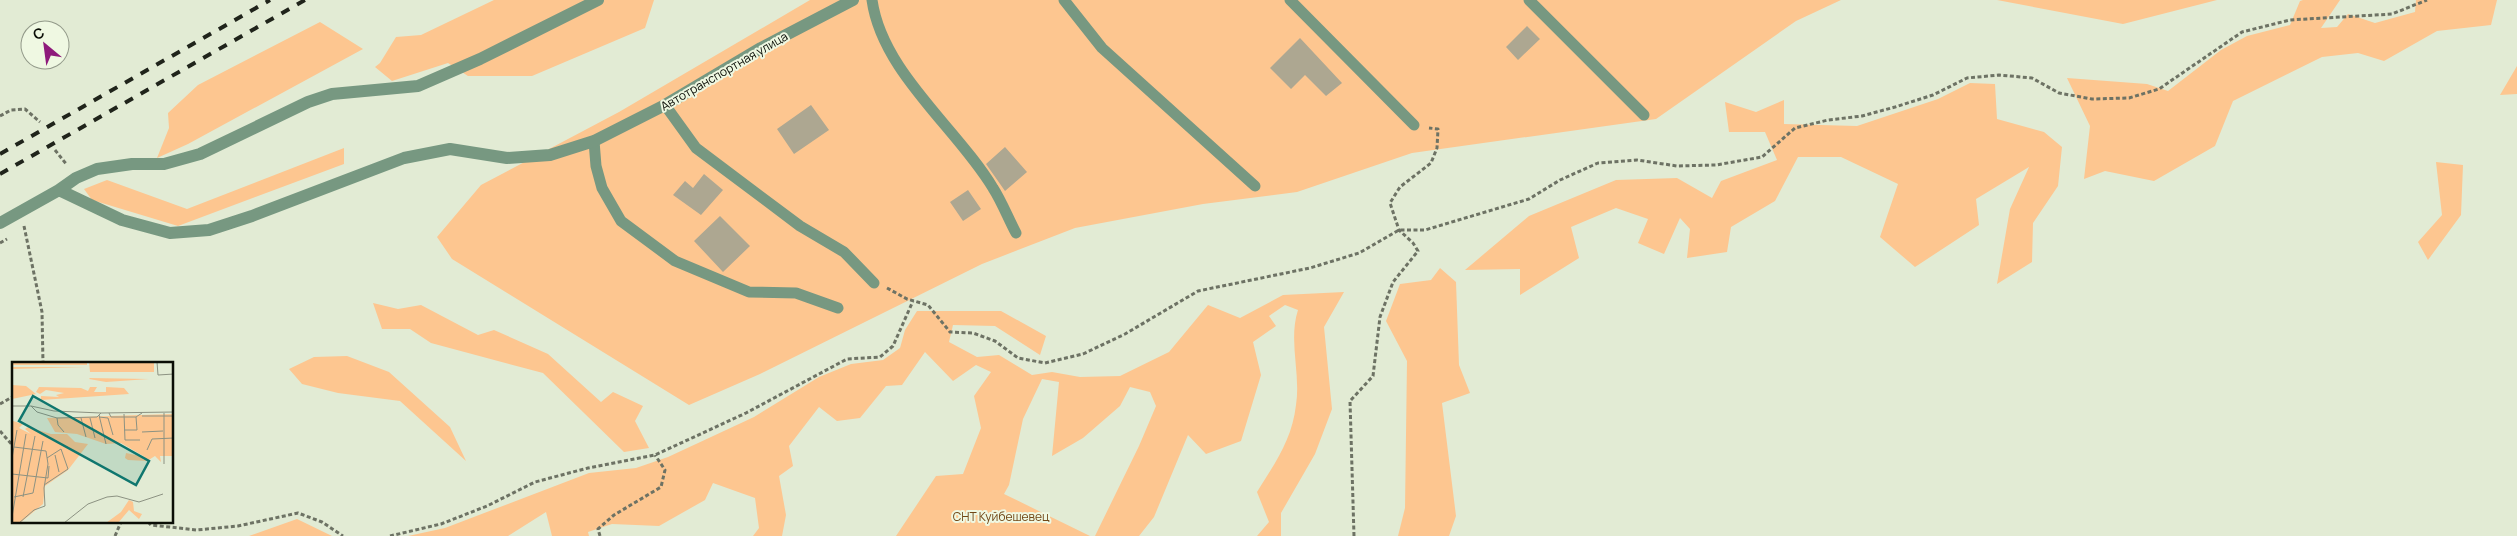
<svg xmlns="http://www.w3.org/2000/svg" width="2517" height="536" viewBox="0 0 2517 536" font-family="Manrope,sans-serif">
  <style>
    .green { fill: #fdc690 }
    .building { fill: #ada791 }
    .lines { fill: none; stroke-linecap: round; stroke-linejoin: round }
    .path { stroke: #6d7264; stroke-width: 3; stroke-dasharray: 4 2.5; stroke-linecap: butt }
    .service { stroke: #779881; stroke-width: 11 }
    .minor { stroke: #779881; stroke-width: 12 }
    .rail { stroke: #20241b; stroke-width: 4; stroke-dasharray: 9 9; stroke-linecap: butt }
    .labels { text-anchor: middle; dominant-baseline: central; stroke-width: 4; stroke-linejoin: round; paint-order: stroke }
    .street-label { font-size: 12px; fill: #0a0d06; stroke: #eff8e2 }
    .park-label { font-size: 12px; fill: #714716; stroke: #eff8e2 }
    .inset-road { fill: none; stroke: #8c9282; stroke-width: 1 }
    .view { fill: #0f766e; fill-opacity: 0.15; stroke: #0f766e; stroke-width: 2.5 }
    .inset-edge { fill: none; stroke: #0a0d06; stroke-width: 2.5 }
  </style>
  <rect width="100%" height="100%" fill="#e2ebd4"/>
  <!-- green -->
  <path class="green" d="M494,0h160l-9,28 -113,48h-64l-20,-13 -56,18 -17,-14 5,-4 16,-26 25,-2z
    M810,0h1031l-45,21 -140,98 -244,34 -115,39 -94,12 -128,24 -93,36 -222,110 -71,31 -237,-146 -15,-22 44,-52 138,-73z
    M1997,0h220l-94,24z
    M2303,0h37l-19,28 16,-1 11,-13 27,9 40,-11 1,-12h81l-6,25 -54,6 -53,30 -26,-8 -36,4 -89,44 -18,45 -61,35 -49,-10 -21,8 6,-53 -23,-48 80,6 21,7 53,-41 26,-14 43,-11 10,-24z
    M320,22l43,27 -175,95 -31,14 12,-30 -1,-15 30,-28z
    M2517,66v28l-17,1z
    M1970,83l25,1 2,35 47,13 18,15 -4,39 -25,37 -1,39 -35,22 13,-75 19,-42 -53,32 3,26 -64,42 -35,-30 18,-53 -57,-27h-43l-23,44 -44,26 -4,25 -40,6 3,-29 -10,-11 -16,36 -26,-11 10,-24 -32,-11 -45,19 8,31 -59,37v-26l-55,1 64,-54 87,-36 61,-2 35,20 9,-17 56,-21 -12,-28h-36l-4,-30 31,10 28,-12v24l73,2 81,-27z
    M344,148v16l-166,62 -86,-26 -8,-11 23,-9 80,29z
    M2436,162l27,3 -2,50 -33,45 -10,-18 24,-27z
    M1440,268l16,14 3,83 11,28 -28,10 14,113 -7,20h-51l7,-28 2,-147 -21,-40 14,-37 31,-4z
    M1344,292l-20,35 8,82 -17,45 -34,59v23h-24l12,-14 -12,-30c18,-29 35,-52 39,-87 5,-32 -8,-64 2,-95l-13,-5 -16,11 7,10 -23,16 8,33 -20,66 -35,13 -18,-19 -34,82 -15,19h-44l44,-90 17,-40 -6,-14 -20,-5 -10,19 -37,32 -31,18 7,-74 -17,-3 -19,40 -14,66 -5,9 86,42h-194l40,-60 27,-2 18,-46 -7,-32 17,-24 -15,-7 -23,16 -28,-29 -23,33 -16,1 -26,32 -23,3 -18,-14 -30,39 4,20 -14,10 7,39 -4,21h-29l6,-8 -4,-30 -42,-15 -8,17 -46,26 -47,-2 -24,8 1,4h-37l-6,-24 -38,24h-100l37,-8 144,-55 47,-5 32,-11 86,-40 65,-40 32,-13 32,-4 17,-12 5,-18 12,-19h84l45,25 -6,19 -45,-29 -42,-1 -4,17 28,15 22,-2 33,20 20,-3 28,5 40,-1 49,-24 39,-47 32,13 43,-23z
    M373,303l25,6 23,-4 57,30 16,-5 54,24 53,48 12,-10 30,14 -8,15 14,27 -25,4 -81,-79 -112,-30 -21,-14h-28z
    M347,356l42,16 61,55 16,34 -66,-60 -62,-8 -36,-9 -13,-15 25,-12z
    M297,519l35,17h-83z"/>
  <!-- building -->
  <path class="building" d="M1527,26l13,13 -22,21 -12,-13z
    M1300,38l42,45 -16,13 -21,-21 -14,14 -21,-21z
    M811,105l18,25 -35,24 -17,-25z
    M1005,147l22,25 -22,19 -19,-27z
    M704,174l19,16 -22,25 -28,-20 12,-14 8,7z
    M968,190l13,19 -18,12 -13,-19z
    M720,216l30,30 -27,26 -29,-31z"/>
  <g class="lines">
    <!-- path -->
    <path class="path" d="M0,116l11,-6 14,-1 15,13
      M55,150l12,15
      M24,226l18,86 1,52
      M0,243l7,-4
      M887,288l20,11 21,6 22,27 23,1 22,8 23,17 27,5 38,-9 42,-20 73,-43 112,-23 49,-15 40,-23h26l104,-31 31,-19 38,-17 39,-3 40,6 39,-1 46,-8 33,-29 33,-8 34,-4 33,-9 38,-12 34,-17 32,-3 33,3 27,15 33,6 37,-1 30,-9 83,-57 48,-12 102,-6 35,-14
      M0,404l14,-8
      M0,431l14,16
      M148,522l3,3 46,5 41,-4 60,-13 24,9 21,14
      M115,536l6,-14
      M390,536l51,-12 46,-18 48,-24 53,-14 67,-13 91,-42 101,-54 33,-2 13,-11 20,-45
      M600,536l-2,-7 16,-14 47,-28 4,-17 -10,-15
      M1354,536l-4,-135 23,-25 7,-59 13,-35 25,-31 -5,-8 -14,-13 -9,-27 10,-16 31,-24 6,-15 1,-19 -9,-1"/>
    <!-- service -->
    <path class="service" d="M872,0c10,72 85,128 121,188 9,14 15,30 23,45
      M1064,0l38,48 153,138
      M1290,0l124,125
      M1529,0l115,115
      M665,105l31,43 104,78 44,26 30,31
      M594,141l2,25 6,22 19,33 54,40 74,31 47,1 42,15"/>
    <!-- minor -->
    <path class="minor" d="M598,0l-118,59 -62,27 -86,8 -24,8 -108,52 -36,10h-32l-35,5 -21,9 -17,12 63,30 48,13 39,-3 43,-14 152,-58 46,-9 57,9 43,-3 44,-14 71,-36 96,-57 92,-48
      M0,223l59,-33"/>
    <!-- rail -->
    <path class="rail" d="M0,154l270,-154
      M0,174l305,-174"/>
  </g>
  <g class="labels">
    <!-- street labels -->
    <g class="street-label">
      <text transform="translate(724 71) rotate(-30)">Автотранспортная улица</text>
    </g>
    <!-- park labels -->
    <g class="park-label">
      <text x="1001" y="516">СНТ Куйбешевец</text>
    </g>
  </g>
  <!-- overview -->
  <g transform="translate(12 362)">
    <rect width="161" height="161" fill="#e2ebd4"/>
    <path d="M0,0h75v3h-75zM77,0h65v10h-64zM0,5h74l-74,2zM77,17l1,-1 59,1 -43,3zM0,23l14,1 10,8 -24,5zM27,25l42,1 7,3 2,-4h7l-3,5h12v-5l18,1 5,6 -88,6v-4l18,1 -3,-2 8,-2 -18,-3 -6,4 -4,-2zM161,52l-1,42h-12l1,6 -6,-6 -8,5 -19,-1 -3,-2 1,-5 19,4 -24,-14 -15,1 -29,-10 -22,-2 -8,-14zM0,55l1,4 10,3 -4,4 12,6 -6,-5 3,-2 23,7h16l8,8 13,2 -20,26 -23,16 -2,18 -23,19h-8zM117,138l4,2 1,9 8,3 -3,5 -10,-9 -11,13h-12l15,-11z" fill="#fdc690"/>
    <path class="inset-road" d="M145,0l1,13 16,-1M0,44h19M89,51l-47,-2 -23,-5 6,6 20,6 40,-1 4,-4 73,-1M97,51l2,4h25M112,52l1,26h15M87,53l7,29M130,54h32M87,55l9,1 5,17M45,56l1,7 6,7M69,56l5,19M78,56l5,20M112,68h13l-1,-13 6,-4M130,70l21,-1M2,85l32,4 2,13 -4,24 1,18 -11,4 -15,13M135,88l5,-11 22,-1M43,93l4,17M0,96l5,-28M152,102v-51M0,112l36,4 1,-12M32,123l24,-16 -7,-20 -14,9M2,135l19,-4 10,-52M11,135l12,-61M0,155l14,-83M52,161l24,-19 19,-7 10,-1 22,6 24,-8"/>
    <path class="view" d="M21,34l116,65 -13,24 -117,-64z"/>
    <rect width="161" height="161" class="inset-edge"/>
  </g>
  <!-- north arrow -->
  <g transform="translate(45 45) rotate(331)"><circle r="24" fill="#eff8e2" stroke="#939a8a"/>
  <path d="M0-4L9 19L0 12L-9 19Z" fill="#8e1a7b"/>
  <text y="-8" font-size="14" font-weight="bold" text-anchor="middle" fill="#0a0d06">С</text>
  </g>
</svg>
